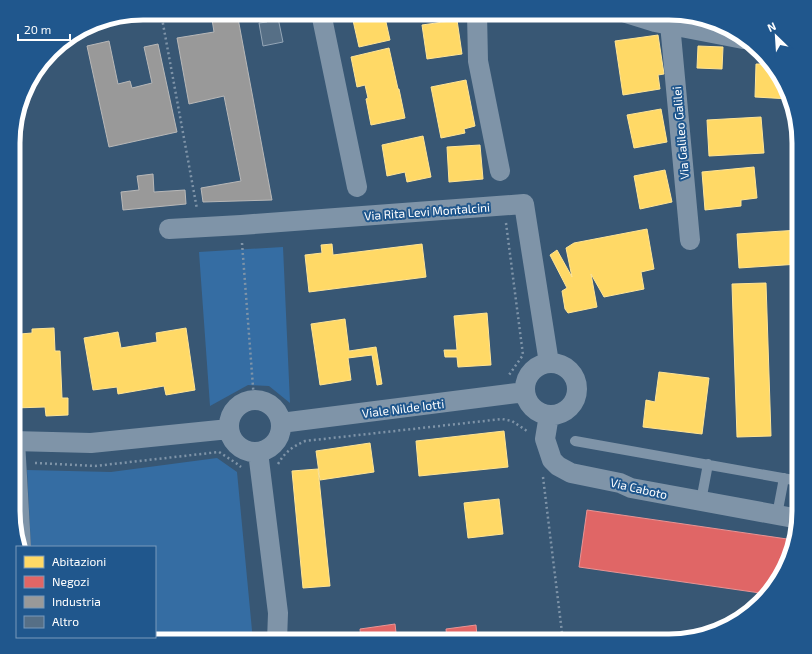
<svg xmlns="http://www.w3.org/2000/svg" width="812" height="654" viewBox="0 0 812 654" font-family="'Exo 2',sans-serif">
  <style>
    .green { fill: #356da3 }
    .homes { fill: #ffd966; stroke: #ffe494 }
    .shops { fill: #e06666; stroke: #e99494 }
    .industry { fill: #999; stroke: #b8b8b8 }
    .building { fill: #566f86; stroke: #94a6b7 }
    .lines { fill: none; stroke-linecap: round; stroke-linejoin: round }
    .path { stroke: #7f94a8; stroke-width: 2.5; stroke-dasharray: 2 3; stroke-linecap: butt }
    .lane { stroke: #7f94a8; stroke-width: 10 }
    .street { stroke: #7f94a8; stroke-width: 20 }
    .labels { text-anchor: middle; dominant-baseline: central; stroke-width: 4; stroke-linejoin: round; paint-order: stroke }
    .street-label { font-size: 12px; fill: #fff; stroke: #20578d }
    .rim { fill: none; stroke: #fff; stroke-width: 5 }
  </style>
  <rect width="100%" height="100%" fill="#385774"/>
  <!-- green -->
  <path class="green" d="M283,247l7,156 -21,-17 -21,-1 -38,21 -11,-154z
    M217,458l20,14 16,169h-118l-16,-4h36v-90h-124l-4,-77 84,2z"/>
  <!-- homes -->
  <path class="homes" d="M365,13h19l6,27 -31,7 -7,-31z
    M427,13h33l1,2 -33,5z
    M457,20l5,34 -35,5 -5,-34z
    M658,35l6,39 -6,1 2,14 -37,6 -8,-54z
    M698,46l25,1 -1,22 -25,-1z
    M389,48l9,41h1l6,29 -34,7 -5,-26 2,-1 -3,-13 -8,2 -6,-30z
    M756,64h14l19,29 1,6 -35,-2z
    M466,80l9,46 -11,3 1,4 -24,5 -10,-51z
    M661,109l6,33 -33,6 -7,-33z
    M761,117l3,36 -55,3 -2,-36z
    M423,136l8,41 -24,5 -2,-10 -18,4 -5,-31z
    M480,145l3,34 -34,3 -2,-35z
    M754,167l3,31 -16,2v6l-36,4 -3,-38z
    M665,170l7,32 -32,7 -6,-33z
    M647,229l7,40 -13,3 3,17 -40,8 -13,-23 6,33 -29,6 -3,-4 -3,-18 5,-3 -17,-33 7,-5 15,27 -6,-29 8,-5z
    M799,230v34l-60,4 -2,-34z
    M332,244l1,11 89,-11 4,33 -117,15 -4,-37 17,-2 -1,-8z
    M766,283l5,153 -34,1 -5,-153z
    M487,313l4,52 -33,2 -1,-10h-12l-1,-7h13l-3,-34z
    M345,319l4,32 27,-4 6,37 -5,1 -5,-30 -24,3 3,22 -31,5 -9,-61z
    M14,325h5l1,9 12,-1v-4l22,-1 1,23h5l2,47h6v17l-22,1 -1,-9 -31,1z
    M186,328l9,62 -29,5 -2,-9 -46,8 -1,-7 -24,3 -9,-52 34,-6 3,16 36,-6 -1,-9z
    M659,372l50,6 -7,56 -59,-7 3,-27 9,2z
    M504,431l4,36 -89,9 -3,-35z
    M370,443l4,29 -54,8 -4,-29z
    M318,469l12,117 -27,2 -11,-117z
    M499,499l4,35 -35,4 -4,-35z"/>
  <!-- shops -->
  <path class="shops" d="M587,510l207,30 -5,21 -22,33 -188,-27z
    M395,624l2,17h-36l-1,-12z
    M476,625l1,11 -30,4 -1,-11z"/>
  <!-- industry -->
  <path class="industry" d="M211,13h26l35,187 -69,2 -2,-14 40,-7 -17,-85 -35,8 -12,-66 37,-6z
    M109,41l9,43 12,-3 2,7 20,-5 -8,-36 14,-3 19,88 -68,15 -22,-101z
    M153,174l1,18 31,-2 1,14 -63,6 -2,-18 18,-2 -2,-14z"/>
  <!-- building -->
  <path class="building" d="M266,13h11l6,29 -20,4 -4,-23 8,-1z"/>
  <g class="lines">
    <!-- path -->
    <path class="path" d="M161,13l36,196
      M506,223l17,132 -14,20
      M242,243l12,157
      M35,463l60,3 124,-14 17,11 5,4
      M278,464c7,-12 14,-17 27,-23l197,-22 10,2 15,10
      M543,477l20,164"/>
    <!-- lane -->
    <path class="lane" d="M20,441l6,106
      M575,441l224,40
      M701,501l7,-37
      M777,515l7,-37"/>
    <!-- street -->
    <path class="street" d="M321,13l36,174
      M477,13l1,48 22,110
      M626,13l29,9 88,17
      M669,13l21,227
      M169,229l72,-4 283,-21 25,159
      M525 389a26 26 0 1 1 52 0a26 26 0 1 1-52 0Z
      M229 426a26 26 0 1 1 52 0a26 26 0 1 1-52 0Z
      M549,415l-4,24 7,21 6,6 13,7 49,10 11,5 168,31
      M281,423l244,-31
      M13,441l78,2 138,-14
      M258,452l20,161 -1,28"/>
  </g>
  <g class="labels">
    <!-- street labels -->
    <g class="street-label">
      <text transform="translate(680 133) rotate(-95)">Via Galileo Galilei</text>
      <text transform="translate(427 211) rotate(-4)">Via Rita Levi Montalcini</text>
      <text transform="translate(403 408) rotate(-7)">Viale Nilde Iotti</text>
      <text transform="translate(639 488) rotate(13)">Via Caboto</text>
    </g>
  </g>
  <!-- crop -->
  <path d="M0 0H812V654H0ZM143 20H669A123 123 0 0 1 792 143V511A123 123 0 0 1 669 634H143A123 123 0 0 1 20 511V143A123 123 0 0 1 143 20Z" fill="#20578d" fill-rule="evenodd"/>
  <path class="rim" d="M143 20H669A123 123 0 0 1 792 143V511A123 123 0 0 1 669 634H143A123 123 0 0 1 20 511V143A123 123 0 0 1 143 20Z"/>
  <!-- legend -->
  <rect x="16" y="546" width="140" height="92" fill="#20578d" stroke="#799abb"/>
  <rect x="24" y="556" width="20" height="12" fill="#ffd966" stroke="#799abb"/>
  <text x="52" y="566" font-size="12" fill="#ffffff">Abitazioni</text>
  <rect x="24" y="576" width="20" height="12" fill="#e06666" stroke="#799abb"/>
  <text x="52" y="586" font-size="12" fill="#ffffff">Negozi</text>
  <rect x="24" y="596" width="20" height="12" fill="#999999" stroke="#799abb"/>
  <text x="52" y="606" font-size="12" fill="#ffffff">Industria</text>
  <rect x="24" y="616" width="20" height="12" fill="#566f86" stroke="#799abb"/>
  <text x="52" y="626" font-size="12" fill="#ffffff">Altro</text>
  <!-- north arrow -->
  <g transform="translate(776 36) rotate(335)" stroke="#20578d" stroke-width="3" paint-order="stroke">
  <path d="M0-3L7 15L0 10L-7 15Z" fill="#ffffff"/>
  <text y="-6" font-size="11" font-weight="bold" text-anchor="middle" fill="#ffffff">N</text>
  </g>
  <!-- scale -->
  <path d="M18 34v6h52v-6" fill="none" stroke="#ffffff" stroke-width="2"/>
  <text x="24" y="34" font-size="12" fill="#ffffff" stroke="#20578d" stroke-width="3" paint-order="stroke">20 m</text>
</svg>
